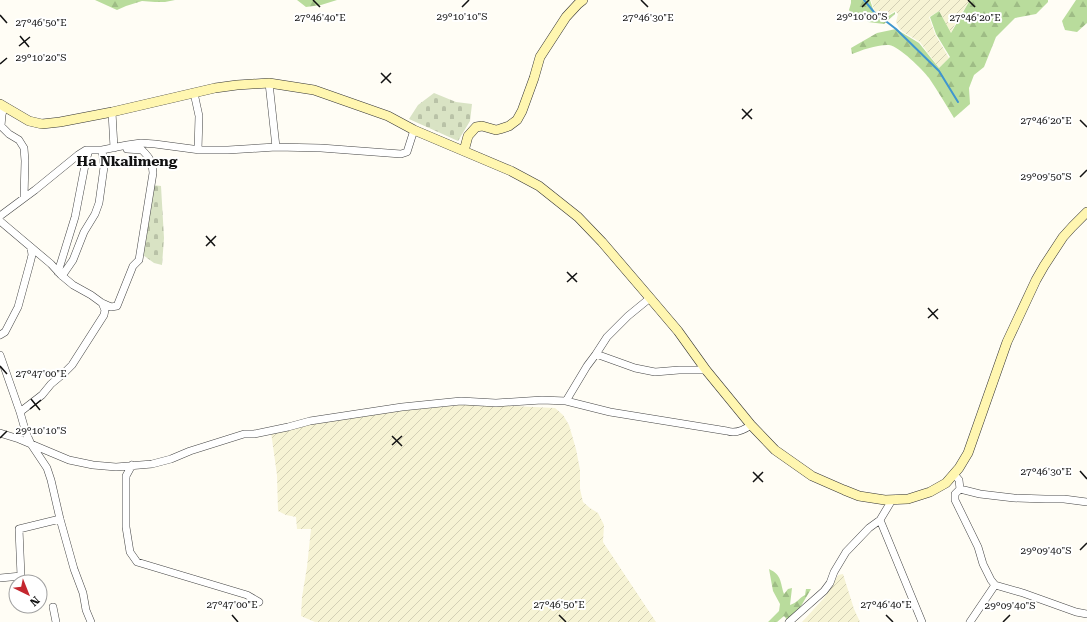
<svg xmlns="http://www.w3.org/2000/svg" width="1087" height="622" viewBox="0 0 1087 622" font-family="'Roboto Serif',serif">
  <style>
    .farmland { fill: url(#farmland-furrows) }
    .forest { fill: url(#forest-firs) }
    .cemetery { fill: url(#cemetery-stones) }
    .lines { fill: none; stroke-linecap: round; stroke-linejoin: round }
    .stream { stroke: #3f96cf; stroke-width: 2 }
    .minor-casing { stroke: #444; stroke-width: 8 }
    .secondary-casing { stroke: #333; stroke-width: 10 }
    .minor { stroke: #fff; stroke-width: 7 }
    .secondary { stroke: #fff6b0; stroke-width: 9 }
    .ticks { fill: none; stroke: #111; stroke-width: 1.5 }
    .labels { text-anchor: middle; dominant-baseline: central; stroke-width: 4; stroke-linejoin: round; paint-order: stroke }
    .quarter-label { font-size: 14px; font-weight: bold; fill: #111; stroke: #fff }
    .ticks-label { font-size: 10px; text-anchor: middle; fill: #111; stroke: #fff; stroke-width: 4; stroke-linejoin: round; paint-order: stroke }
  </style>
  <defs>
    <pattern id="farmland-furrows" width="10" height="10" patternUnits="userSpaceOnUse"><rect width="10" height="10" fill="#f6f3d4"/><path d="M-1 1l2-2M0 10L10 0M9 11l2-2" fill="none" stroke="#d2cfb5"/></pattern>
    <pattern id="forest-firs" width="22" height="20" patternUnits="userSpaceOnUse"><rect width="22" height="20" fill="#b9dc9c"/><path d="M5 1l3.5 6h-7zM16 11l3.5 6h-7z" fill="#9ebc85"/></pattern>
    <pattern id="cemetery-stones" width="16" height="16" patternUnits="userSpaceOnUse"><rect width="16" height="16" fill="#d9e3c4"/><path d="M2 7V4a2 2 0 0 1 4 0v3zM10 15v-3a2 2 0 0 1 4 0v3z" fill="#b9c2a7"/></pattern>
  </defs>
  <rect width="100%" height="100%" fill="#fffdf5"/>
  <!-- farmland -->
  <path class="farmland" d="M871,0h99l-15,24 -4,9 -12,-22 -10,6 6,17 14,24 -10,10 -19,-26 -17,-10 -4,-4 -3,-6 2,-8 -3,-3 -13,8h-3l-3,-4z
    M475,404l80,4 8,7 6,10 7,24 4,21v19l3,13 7,6 8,5 6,12 -1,17 53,80h-341l-14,-6 1,-19 5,-30 4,-38h-14l-1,-12 -10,-2 -8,-4 -1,-36 -6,-43 47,-9 51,-9 66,-7z
    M843,574l11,35 6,13h-58l22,-24 8,-12 6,-11z"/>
  <!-- forest -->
  <path class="forest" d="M95,0h80l-10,2h-10l-13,-1 -16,5 -9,4z
    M297,0h40l-16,5 -15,2z
    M851,0h19l5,15 4,4 3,1 13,-8v2l-11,10 -16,-2 -3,-6h-7l-4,2 -5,-8 2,-7z
    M970,0h78v2l-12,12 -21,4 -19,19 -12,30 -10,8 -5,13 1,16 -16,14c-8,-13 -16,-27 -25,-40 -7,-9 -29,-31 -40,-33 -10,-1 -28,5 -37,9l-1,-6 26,-15 19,-4 23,14 20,25 11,-11 -14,-23 -6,-17 9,-6 12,22z
    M1076,0h11v23l-10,9 -12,-2 -3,-9z
    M769,569c13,6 11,13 15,25l4,-5 4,-1 -2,17c7,-2 9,-7 15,-10l1,-6h5l-10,17 -13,15 -4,-5 -7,6h-9l11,-11 1,-7 -7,-13z"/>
  <!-- cemetery -->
  <path class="cemetery" d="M434,93l22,9 16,2 -2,17 -12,20 -49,-22 9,-14z
    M153,185l8,1 3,52 -2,27 -8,-2 -11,-8z"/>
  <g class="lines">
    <!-- stream -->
    <path class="stream" d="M864,0l10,12 22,17 43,42 19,31"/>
    <defs>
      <path id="minor" d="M194,93l5,23 -1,34
        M4,106l-2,9 -1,11 8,8 10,6 5,8 1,13 -1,37
        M112,112l2,36
        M276,147l45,1 80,6 6,-2 7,-22
        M0,216l35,-26 43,-35 8,-5h16l25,-5 14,-2 14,1 45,6h28l48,-3 -7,-64
        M0,221l51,43 10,11 12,10 18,10 11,8 9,4 6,-1 16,-40 6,-6 14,-87c-1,-12 -3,-15 -11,-23l-15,-1
        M58,272l17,-55 11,-57 3,-10
        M62,276l11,-16 11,-28 11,-18 4,-11 5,-36 -2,-17
        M0,335l5,-3 13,-25 12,-44 2,-8 -1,-7
        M596,354l11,-17 21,-21 22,-18
        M0,355l20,57 6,21 5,11 16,24 4,12 9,39 14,50 9,24 3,17 5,12
        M566,401l21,-35 9,-12 39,14 20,4 24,-2h27
        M20,412l22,-17 9,-11 12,-10 9,-9 32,-50 1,-5 -3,-7
        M0,433l19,6 50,21 24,5 23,2 36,-3 19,-5 19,-8 54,-17h10l34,-7 22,-6 92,-14 59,-6 35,2 46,-3 24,1 44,11 117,19c9,3 17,-1 24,-6
        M132,465l-6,11v51l4,25 7,10 110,33 12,7
        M954,474l5,6 1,9 20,5 34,4 31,1h19l23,3
        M960,489l-5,5v6l23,47 5,17 8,16 4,5 28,8 53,19 11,2
        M880,520l42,102
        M0,578l21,-2 -2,-47 41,-10
        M53,607l3,15
        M789,622l35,-31 6,-8 4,-11 12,-20 23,-24 11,-8 12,-20
        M970,622l25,-37"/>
      <path id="secondary" d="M0,104l29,17 13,3 18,-2 52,-10 103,-24 22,-3 32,-2 45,7 74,26 26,14 97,41 28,15 39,31 24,25 48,56 28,33 28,39 45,55 24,25 37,26 32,14 15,6 26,4 23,-1 22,-7 16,-9 13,-15 9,-15 39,-111 29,-62 8,-14 19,-29 9,-10 15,-15
        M464,151l4,-15 8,-9 6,-1 14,4 4,-1 9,-3 8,-6 5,-9 12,-33 6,-21 26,-40 12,-13 5,-4"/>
    </defs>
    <!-- minor casing -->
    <use href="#minor" class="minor-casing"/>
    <!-- secondary casing -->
    <use href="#secondary" class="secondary-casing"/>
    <!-- minor -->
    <use href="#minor" class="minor"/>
    <!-- secondary -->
    <use href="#secondary" class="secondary"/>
  </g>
  <!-- ticks -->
  <path class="ticks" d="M313,0l7,7M641,0l7,7M968,0l7,7M462,7l7,-7M862,7l7,-7M0,15l7,8M20,36l9,11M19,46l11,-9M0,64l7,-6M381,73l10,10M381,83l10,-10M742,109l10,10M742,119l10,-10M1080,120l7,7M1080,177l7,-7M206,236l9,10M206,246l10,-10M567,272l10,10M567,282l10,-9M928,308l10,11M928,318l10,-9M0,366l7,8M31,399l9,11M30,409l11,-9M392,436l10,10M0,438l7,-7M392,445l10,-9M1080,471l7,8M753,472l10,10M753,482l10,-10M1080,550l7,-7M232,615l6,7M559,615l7,7M886,615l7,7M1003,622l7,-7"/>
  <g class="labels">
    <!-- quarter labels -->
    <g class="quarter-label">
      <text x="127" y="161">Ha Nkalimeng</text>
    </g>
  </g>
  <g class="ticks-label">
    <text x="462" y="20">29°10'10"S</text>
    <text x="862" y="20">29°10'00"S</text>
    <text x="320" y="21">27°46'40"E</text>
    <text x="648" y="21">27°46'30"E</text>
    <text x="975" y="21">27°46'20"E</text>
    <text x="41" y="26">27°46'50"E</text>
    <text x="41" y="61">29°10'20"S</text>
    <text x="1046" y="124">27°46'20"E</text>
    <text x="1046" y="180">29°09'50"S</text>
    <text x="41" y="377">27°47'00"E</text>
    <text x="41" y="434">29°10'10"S</text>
    <text x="1046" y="475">27°46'30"E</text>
    <text x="1046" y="554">29°09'40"S</text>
    <text x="232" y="608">27°47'00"E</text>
    <text x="559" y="608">27°46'50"E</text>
    <text x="886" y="608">27°46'40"E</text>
    <text x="1010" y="609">29°09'40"S</text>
  </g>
  <!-- north arrow -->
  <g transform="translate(28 594) rotate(137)"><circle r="19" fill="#ffffff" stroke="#a0a0a0"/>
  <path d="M0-3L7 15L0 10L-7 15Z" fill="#c4262e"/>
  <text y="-6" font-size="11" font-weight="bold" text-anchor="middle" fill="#111111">N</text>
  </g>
</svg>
